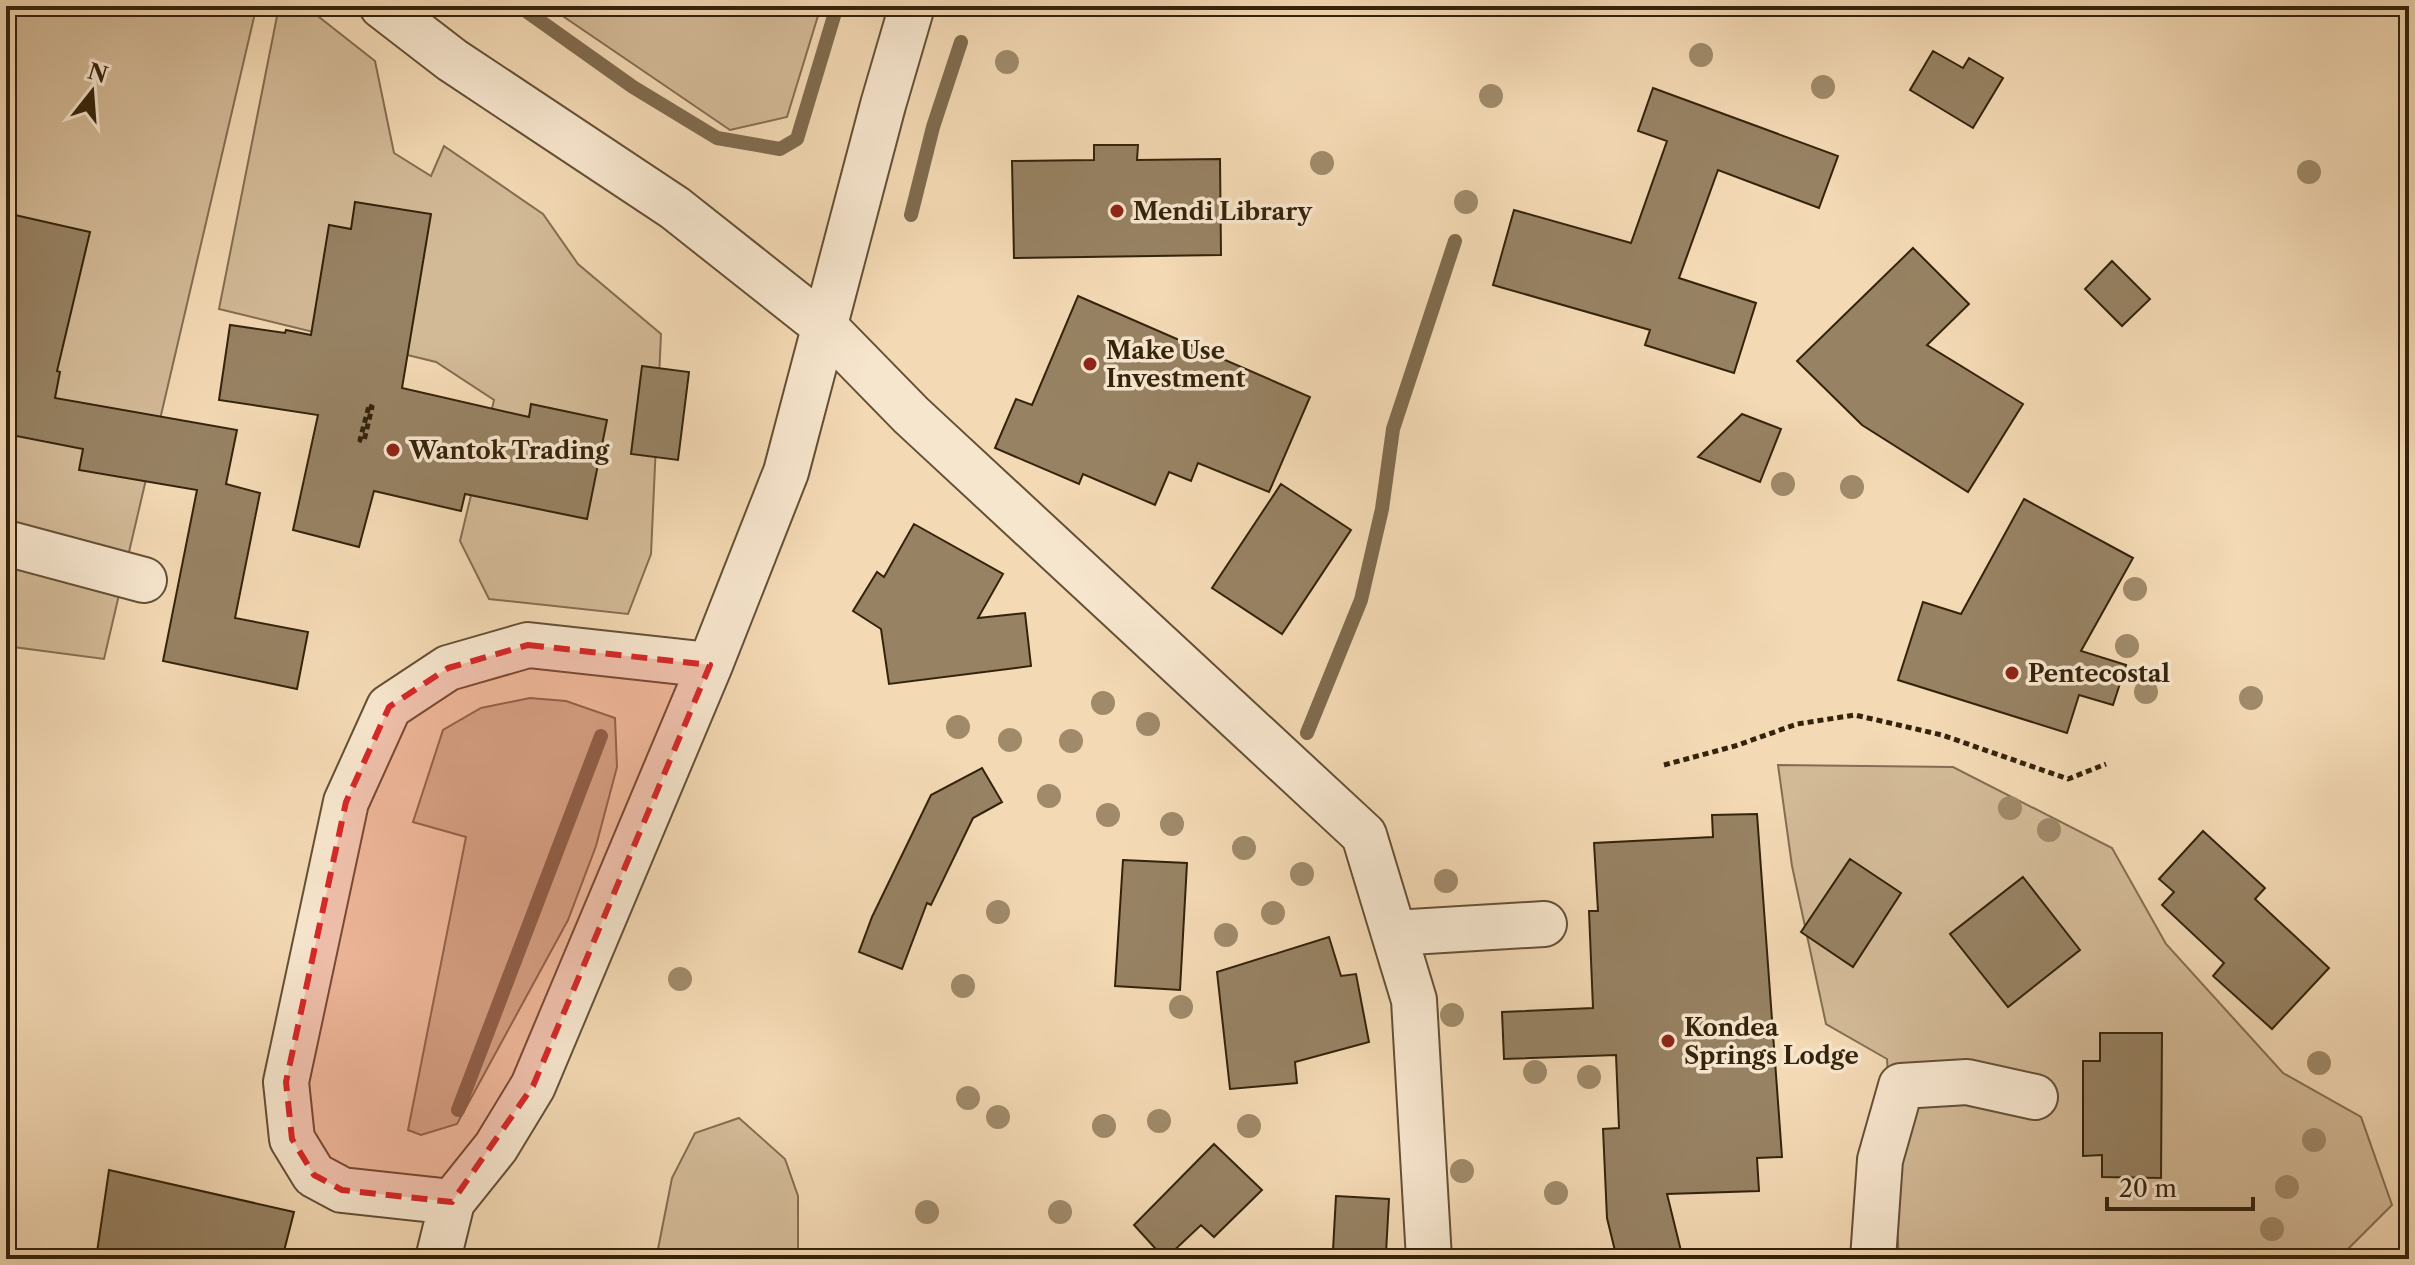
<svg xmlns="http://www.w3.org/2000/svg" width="2415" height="1265" viewBox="0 0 2415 1265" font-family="'Libre Caslon Text',serif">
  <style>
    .green { fill: #d3ba97; stroke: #846e51; stroke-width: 2 }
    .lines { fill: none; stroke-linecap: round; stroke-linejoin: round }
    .stream { stroke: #806b4e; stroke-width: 14 }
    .building { fill: #978263; stroke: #34230b; stroke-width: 2 }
    .minor-casing { stroke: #645035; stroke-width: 48 }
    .path { stroke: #34230b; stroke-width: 5; stroke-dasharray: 6 4; stroke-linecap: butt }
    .minor { stroke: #f7e6ce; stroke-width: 44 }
    .tree { fill: #a08a6a }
    .marked { fill: #d62828; fill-opacity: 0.2; stroke: #d62828; stroke-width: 6; stroke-dasharray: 16 10; stroke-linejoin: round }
    .poi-dot { fill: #8f2418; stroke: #f7e6ce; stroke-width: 3 }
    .labels { text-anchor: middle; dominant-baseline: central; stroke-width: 7; stroke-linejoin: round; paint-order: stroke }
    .poi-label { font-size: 24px; font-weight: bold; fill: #34230b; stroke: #f7e6ce; text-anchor: start }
  </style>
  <rect width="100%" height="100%" fill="#f3d9b4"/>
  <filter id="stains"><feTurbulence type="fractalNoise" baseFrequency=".0025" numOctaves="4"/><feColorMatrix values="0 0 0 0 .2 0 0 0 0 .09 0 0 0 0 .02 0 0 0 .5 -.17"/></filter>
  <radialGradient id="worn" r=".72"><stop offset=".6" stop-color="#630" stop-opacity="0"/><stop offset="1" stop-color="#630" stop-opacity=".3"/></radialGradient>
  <!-- green -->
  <path class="green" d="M6,6h239l10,7 -151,646 -98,-13z
    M279,6h26l70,55 19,92 37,23 13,-30 99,68 35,50 83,70 -10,220 -23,60 -139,-15 -29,-58 34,-141 -58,-38 -217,-53z
    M548,6h273l-34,111 -57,13z
    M530,698l36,3 49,17 2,49 -21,79 -28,74 -111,204 -36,11 -13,-5 58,-293 -53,-15 30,-92 38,-22z
    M1778,765l175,2 159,81 54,96 117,129 78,44 31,88 -54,54h-439l-12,-200 -61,-35 -34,-158z
    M739,1118l46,41 13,37v57l-3,6h-139l16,-81 23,-45z"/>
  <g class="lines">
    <!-- stream -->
    <path class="stream" d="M519,6l114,81 84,51 63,11 17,-10 40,-133
      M911,215l22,-88 28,-85
      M1307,733l54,-133 21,-91 11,-80 62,-188
      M458,1110l143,-374"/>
  </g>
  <!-- building -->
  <path class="building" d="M1933,51l30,17 6,-10 34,20 -30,50 -63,-38z
    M1653,88l185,68 -19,52 -101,-38 -39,108 77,25 -22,70 -89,-28 5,-15 -157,-45 21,-75 117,33 36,-102 -29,-10z
    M1094,145h44l-1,15 83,-1 1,96 -207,3 -2,-97 82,-1z
    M355,202l76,12 -29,174 127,29 2,-13 76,16 -20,99 -122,-25 -4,17 -87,-20 -15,56 -66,-17 25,-115 -99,-15 11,-75 55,8 1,-3 25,5 18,-110 22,4z
    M6,213l84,19 -33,139 3,1 -5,26 182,32 -11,54 34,9 -25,125 73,14 -11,57 -134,-28 34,-171 -118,-20 4,-21 -77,-15z
    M1913,248l56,56 -42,41 96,59 -55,88 -106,-67 -65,-64z
    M2112,261l38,38 -28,27 -37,-37z
    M1078,296l232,101 -41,95 -71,-29 -7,18 -22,-9 -14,33 -72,-31 -4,10 -84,-36 21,-49 16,6z
    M642,366l47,6 -11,88 -47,-6z
    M1742,414l39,15 -21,53 -62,-25z
    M1281,484l70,46 -69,104 -70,-46z
    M2024,499l109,59 -52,93 45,14 -13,40 -34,-10 -12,38 -169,-53 25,-78 38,12z
    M914,524l89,50 -25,44 47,-5 6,53 -142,18 -8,-55 -28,-18 24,-39 7,5z
    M982,768l20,34 -29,16 -42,87 -4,-2 -25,66 -43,-17 13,-35 59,-122z
    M1757,814l25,343 -25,1 2,33 -92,3 16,65h-66l-10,-41 -4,-89 16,-1 -3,-73 -112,4 -2,-47 91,-4 -4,-97h9l-4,-68 119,-6 -1,-22z
    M2203,831l62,57 -10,11 74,69 -57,61 -59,-53 11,-13 -62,-58 12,-13 -15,-13z
    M1850,859l51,34 -48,74 -52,-35z
    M1123,860l64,3 -7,127 -65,-4z
    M2023,877l57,73 -72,57 -58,-73z
    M1329,937l12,39 15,-2 13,68 -74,20 2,21 -67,6 -13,-117z
    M2100,1033h62l-1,145 -59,-1v-22l-19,1v-95h17z
    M1214,1144l48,46 -48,47 -13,-12 -36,34 -31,-34z
    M109,1170l185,42 -12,47h-186z
    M1336,1196l53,3 -3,54 -53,-3z"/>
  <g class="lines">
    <defs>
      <path id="minor" d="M382,6l70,54 223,148 149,118 87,89 453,420 50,165 15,259
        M6,543l138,37
        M1394,933l150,-9
        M452,1202l-110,-12 -28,-15 -22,-36 -6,-57 60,-280 43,-95 59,-39 80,-23 182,20
        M438,1259l14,-57 44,-55 37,-61 177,-421 76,-193 97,-367 29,-99
        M1873,1259l7,-99 21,-74 66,-4 68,15"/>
    </defs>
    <!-- minor casing -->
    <use href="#minor" class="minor-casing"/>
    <!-- path -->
    <path class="path" d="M369,406l3,1 -8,34 -4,-1z
      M1664,765l71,-19 62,-22 58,-9 87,20 126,44 38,-15"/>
    <!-- minor -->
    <use href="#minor" class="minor"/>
  </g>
  <!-- trees -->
  <g class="tree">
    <circle cx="1701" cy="55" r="12"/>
    <circle cx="1007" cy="62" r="12"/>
    <circle cx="1823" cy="87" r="12"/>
    <circle cx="1491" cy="96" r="12"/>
    <circle cx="1322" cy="163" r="12"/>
    <circle cx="2309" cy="172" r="12"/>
    <circle cx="1466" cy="202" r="12"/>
    <circle cx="1783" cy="484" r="12"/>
    <circle cx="1852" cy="487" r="12"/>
    <circle cx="2135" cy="589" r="12"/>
    <circle cx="2127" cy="646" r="12"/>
    <circle cx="2146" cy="692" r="12"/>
    <circle cx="2251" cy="698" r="12"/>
    <circle cx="1103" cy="703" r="12"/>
    <circle cx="1148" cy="724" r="12"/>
    <circle cx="958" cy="727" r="12"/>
    <circle cx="1010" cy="740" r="12"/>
    <circle cx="1071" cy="741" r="12"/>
    <circle cx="1049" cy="796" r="12"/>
    <circle cx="2010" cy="808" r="12"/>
    <circle cx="1108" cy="815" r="12"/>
    <circle cx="1172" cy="824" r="12"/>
    <circle cx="2049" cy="830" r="12"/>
    <circle cx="1244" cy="848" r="12"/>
    <circle cx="1302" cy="874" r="12"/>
    <circle cx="1446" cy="881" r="12"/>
    <circle cx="998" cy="912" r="12"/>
    <circle cx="1273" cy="913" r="12"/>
    <circle cx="1226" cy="935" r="12"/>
    <circle cx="680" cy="979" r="12"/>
    <circle cx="963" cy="986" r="12"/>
    <circle cx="1181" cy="1007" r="12"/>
    <circle cx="1452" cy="1015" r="12"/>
    <circle cx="2319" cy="1063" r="12"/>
    <circle cx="1535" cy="1072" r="12"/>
    <circle cx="1589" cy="1077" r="12"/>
    <circle cx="968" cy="1098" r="12"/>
    <circle cx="998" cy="1117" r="12"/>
    <circle cx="1159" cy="1121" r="12"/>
    <circle cx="1104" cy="1126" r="12"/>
    <circle cx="1249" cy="1126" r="12"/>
    <circle cx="2314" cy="1140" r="12"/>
    <circle cx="1462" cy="1171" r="12"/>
    <circle cx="2287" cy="1187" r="12"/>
    <circle cx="1556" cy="1193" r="12"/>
    <circle cx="927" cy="1212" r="12"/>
    <circle cx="1060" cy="1212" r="12"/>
    <circle cx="2272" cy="1229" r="12"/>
  </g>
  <!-- marked area -->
  <path class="marked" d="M528,645l182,20 -177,421 -81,116 -110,-12 -28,-15 -22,-36 -6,-57 60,-280 43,-95 59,-39z"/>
  <!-- markers -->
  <g class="poi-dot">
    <circle cx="1117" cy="211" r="8"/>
    <circle cx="1090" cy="364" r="8"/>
    <circle cx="393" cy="450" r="8"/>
    <circle cx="2012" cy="673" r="8"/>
    <circle cx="1668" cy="1041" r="8"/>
  </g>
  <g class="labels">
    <!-- poi labels -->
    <g class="poi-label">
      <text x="1133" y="211">Mendi Library</text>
      <text x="1106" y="350">Make Use<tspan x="1106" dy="28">Investment</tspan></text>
      <text x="409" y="450">Wantok Trading</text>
      <text x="2028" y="673">Pentecostal</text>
      <text x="1684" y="1027">Kondea<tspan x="1684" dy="28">Springs Lodge</tspan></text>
    </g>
  </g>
  <!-- margin -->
  <rect width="2415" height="1265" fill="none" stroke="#f3d9b4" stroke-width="32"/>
  <rect x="8" y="8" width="2399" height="1249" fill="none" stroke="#34230b" stroke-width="4"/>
  <rect x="16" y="16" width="2383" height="1233" fill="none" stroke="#34230b" stroke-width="2"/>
  <!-- north arrow -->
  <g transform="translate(92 92) rotate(17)" stroke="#f7e6ce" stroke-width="6" paint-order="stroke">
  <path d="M0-6L14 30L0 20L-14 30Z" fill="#34230b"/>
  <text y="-12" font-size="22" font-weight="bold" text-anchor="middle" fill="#34230b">N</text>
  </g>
  <!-- scale -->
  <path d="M2107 1197v12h146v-12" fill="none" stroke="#34230b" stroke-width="4"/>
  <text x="2119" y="1197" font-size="24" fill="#34230b" stroke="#f7e6ce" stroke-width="6" paint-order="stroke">20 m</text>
  <rect width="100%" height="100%" filter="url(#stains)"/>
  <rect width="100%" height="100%" fill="url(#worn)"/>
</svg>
